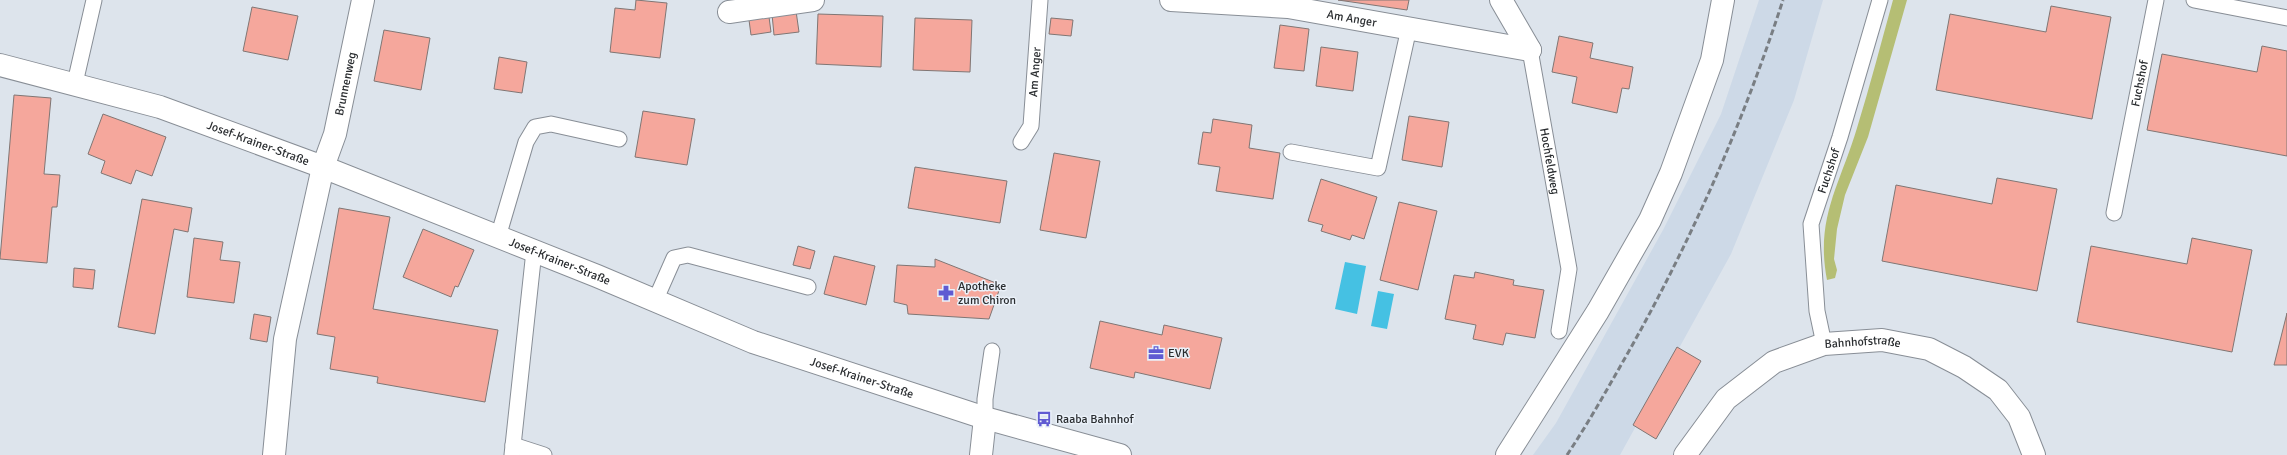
<svg xmlns="http://www.w3.org/2000/svg" width="2287" height="455" viewBox="0 0 2287 455" font-family="Signika,sans-serif">
  <style>
    .built { fill: #cdd9e7 }
    .green { fill: #b5be74 }
    .water { fill: #45c1e3 }
    .building { fill: #f5a79c; stroke: #807674 }
    .lines { fill: none; stroke-linecap: round; stroke-linejoin: round }
    .service-casing { stroke: #888e96; stroke-width: 17 }
    .minor-casing { stroke: #888e96; stroke-width: 24 }
    .tertiary-casing { stroke: #888e96; stroke-width: 24 }
    .secondary-casing { stroke: #888e96; stroke-width: 24 }
    .service { stroke: #fff; stroke-width: 15 }
    .minor { stroke: #fff; stroke-width: 22 }
    .tertiary { stroke: #fff; stroke-width: 22 }
    .secondary { stroke: #fff; stroke-width: 22 }
    .rail { stroke: #797e83; stroke-width: 3; stroke-dasharray: 6 3; stroke-linecap: butt }
    .labels { text-anchor: middle; dominant-baseline: central; stroke-width: 3; stroke-linejoin: round; paint-order: stroke }
    .street-label { font-size: 12px; fill: #2a2d30; stroke: #eaf1f9 }
    .poi-label { font-size: 12px; fill: #2a2d30; stroke: #eaf1f9; text-anchor: start }
  </style>
  <rect width="100%" height="100%" fill="#dde4ec"/>
  <!-- built -->
  <path class="built" d="M1759,0h64l-29,100 -63,154 -111,201h-87l23,-32 107,-193 58,-116z"/>
  <!-- green -->
  <path class="green" d="M1893,0h14l-39,137 -23,58 -8,34 -3,30 3,11 -2,8 -8,2c-12,-62 13,-95 30,-152 13,-42 24,-85 36,-128z"/>
  <!-- water -->
  <path class="water" d="M1345,262l21,4 -9,48 -22,-5z
    M1378,291l16,3 -7,35 -16,-3z"/>
  <!-- building -->
  <path class="building" d="M636,0l31,3 -7,55 -50,-6 5,-44 20,2z
    M1338,0h71l-2,10z
    M2051,6l60,11 -19,102 -156,-29 14,-76 96,18z
    M252,7l46,9 -10,44 -45,-9z
    M796,11l3,21 -25,3 -2,-21z
    M818,14l65,2 -2,51 -65,-3z
    M769,17l2,15 -20,3 -2,-15z
    M915,18l57,2 -2,52 -57,-2z
    M1051,18l22,2 -2,16 -22,-2z
    M1280,25l29,4 -5,42 -30,-3z
    M384,30l46,8 -9,52 -47,-9z
    M1559,36l34,7 -3,15 43,9 -4,22 -7,-1 -5,25 -45,-10 5,-26 -25,-5z
    M2262,46l25,5v105l-140,-26 15,-76 95,18z
    M1321,47l37,5 -5,39 -37,-5z
    M499,57l28,5 -5,31 -28,-4z
    M14,95l37,3 -7,76 16,1 -3,32h-5l-5,56 -47,-4z
    M643,111l52,8 -8,46 -52,-8z
    M103,114l63,23 -14,39 -16,-6 -5,14 -30,-11 4,-12 -17,-7z
    M1409,116l40,6 -7,45 -40,-7z
    M1213,119l39,6 -3,23 31,5 -7,46 -57,-8 4,-24 -22,-3 5,-32 8,1z
    M1054,153l46,8 -14,77 -46,-8z
    M915,167l92,14 -7,42 -92,-15z
    M1997,178l60,11 -20,102 -155,-30 14,-76 96,19z
    M1321,179l56,18 -13,42 -12,-4 -2,5 -29,-9 2,-6 -15,-4z
    M142,199l50,9 -4,24 -14,-3 -19,105 -37,-7z
    M1399,202l38,9 -19,79 -38,-10z
    M339,208l51,9 -17,92 125,21 -13,72 -108,-19 1,-6 -48,-8 5,-32 -18,-3z
    M423,229l51,21 -16,37 -3,-1 -4,11 -48,-20z
    M194,238l29,4 -3,18 20,2 -6,41 -47,-6z
    M2192,238l60,12 -20,102 -155,-30 14,-76 96,18z
    M798,246l17,5 -5,18 -17,-4z
    M834,256l41,10 -9,39 -42,-11z
    M935,259l66,26 -12,34 -81,-5 -1,-9 -13,-3 3,-37 38,2z
    M74,268l21,2 -2,19 -20,-2z
    M1475,272l39,8 -1,5 31,5 -9,48 -29,-5 -3,12 -30,-6 3,-14 -31,-6 9,-44 20,3z
    M2287,313v52h-13z
    M254,314l17,3 -4,25 -17,-3z
    M1100,321l62,14 2,-10 58,13 -12,51 -75,-17 -1,6 -44,-10z
    M1677,347l24,14 -45,78 -23,-14z"/>
  <g class="lines">
    <defs>
      <g id="service">
        <path d="M2194,0l93,18"/>
        <path id="s1" d="M1530,50l39,219 -10,62"/>
        <path d="M75,83l19,-83"/>
        <path id="s2" d="M1021,142l10,-16 9,-126"/>
        <path d="M1291,152l87,16 31,-140"/>
        <path id="s3" d="M2114,213l42,-213"/>
        <path d="M498,237l28,-95 9,-15 16,-3 68,15"/>
        <path d="M655,301l19,-43 14,-3 120,32"/>
        <path id="s4" d="M1824,344l-7,-33 -6,-87 29,-87 40,-137"/>
        <path d="M985,418v-19l7,-48"/>
        <path d="M513,445l31,10"/>
        <path d="M512,455l22,-204"/>
      </g>
      <g id="minor">
        <path id="s5" d="M1171,0l117,7 242,43"/>
        <path d="M1501,0l29,50"/>
        <path d="M729,12l84,-12"/>
        <path id="s6" d="M274,455l11,-116 38,-172 12,-33 28,-134"/>
        <path d="M981,455l4,-37"/>
        <path d="M1507,455l91,-144 52,-91 21,-47 41,-113 11,-60"/>
      </g>
      <g id="tertiary">
        <path id="s7" d="M1685,455l41,-56 48,-37 50,-18 58,-4 47,9 35,18 34,23 21,27 15,38"/>
      </g>
      <g id="secondary">
        <path id="s8" d="M0,65l160,42 163,60 274,109 156,66 232,76 135,37"/>
      </g>
    </defs>
    <!-- service casing -->
    <use href="#service" class="service-casing"/>
    <!-- minor casing -->
    <use href="#minor" class="minor-casing"/>
    <!-- tertiary casing -->
    <use href="#tertiary" class="tertiary-casing"/>
    <!-- secondary casing -->
    <use href="#secondary" class="secondary-casing"/>
    <!-- service -->
    <use href="#service" class="service"/>
    <!-- minor -->
    <use href="#minor" class="minor"/>
    <!-- tertiary -->
    <use href="#tertiary" class="tertiary"/>
    <!-- secondary -->
    <use href="#secondary" class="secondary"/>
    <!-- rail -->
    <path class="rail" d="M1567,455c22,-33 42,-69 62,-104 63,-112 114,-228 154,-351"/>
  </g>
  <!-- icons -->
  <defs>
    <symbol id="pharmacy-bare" viewBox="-9 -9 18 18"><path d="M-2-6h4v4h4v4h-4v4h-4v-4h-4v-4h4Z" fill="#5f5ad2" stroke="#eaf1f9" stroke-width="2.5" paint-order="stroke"/></symbol>
    <symbol id="office-bare" viewBox="-9 -9 18 18"><path d="M-6-3h4V-5.5h4V-3h4V5H-6ZM-1-4.5V-3h2v-1.5ZM-6 0V1H6V0Z" fill="#5f5ad2" stroke="#eaf1f9" stroke-width="2.5" paint-order="stroke"/></symbol>
    <symbol id="bus-bare" viewBox="-9 -9 18 18"><path d="M-5-6H5V4H4V6H2V4H-2V6H-4V4H-5ZM-3.5-4V0h7V-4ZM-3.5 1.2v1.5H-2V1.2ZM2 1.2v1.5H3.5V1.2Z" fill="#5f5ad2" stroke="#eaf1f9" stroke-width="2.5" paint-order="stroke"/></symbol>
  </defs>
  <g fill-rule="evenodd">
    <use href="#pharmacy-bare" x="935" y="282" width="22" height="22"/>
    <use href="#office-bare" x="1145" y="342" width="22" height="22"/>
    <use href="#bus-bare" x="1033" y="408" width="22" height="22"/>
  </g>
  <g class="labels">
    <!-- street labels -->
    <g class="street-label">
      <text stroke="none"><textPath href="#s5" startOffset="182">Am Anger</textPath></text>
      <text stroke="none"><textPath href="#s2" startOffset="73">Am Anger</textPath></text>
      <text stroke="none"><textPath href="#s3" startOffset="132">Fuchshof</textPath></text>
      <text stroke="none"><textPath href="#s6" startOffset="379">Brunnenweg</textPath></text>
      <text stroke="none"><textPath href="#s8" startOffset="270">Josef-Krainer-Straße</textPath></text>
      <text stroke="none"><textPath href="#s1" startOffset="113">Hochfeldweg</textPath></text>
      <text stroke="none"><textPath href="#s4" startOffset="177">Fuchshof</textPath></text>
      <text stroke="none"><textPath href="#s8" startOffset="594">Josef-Krainer-Straße</textPath></text>
      <text stroke="none"><textPath href="#s7" startOffset="222">Bahnhofstraße</textPath></text>
      <text stroke="none"><textPath href="#s8" startOffset="918">Josef-Krainer-Straße</textPath></text>
    </g>
    <!-- poi labels -->
    <g class="poi-label">
      <text x="958" y="286">Apotheke<tspan x="958" dy="14">zum Chiron</tspan></text>
      <text x="1168" y="353">EVK</text>
      <text x="1056" y="419">Raaba Bahnhof</text>
    </g>
  </g>
</svg>
